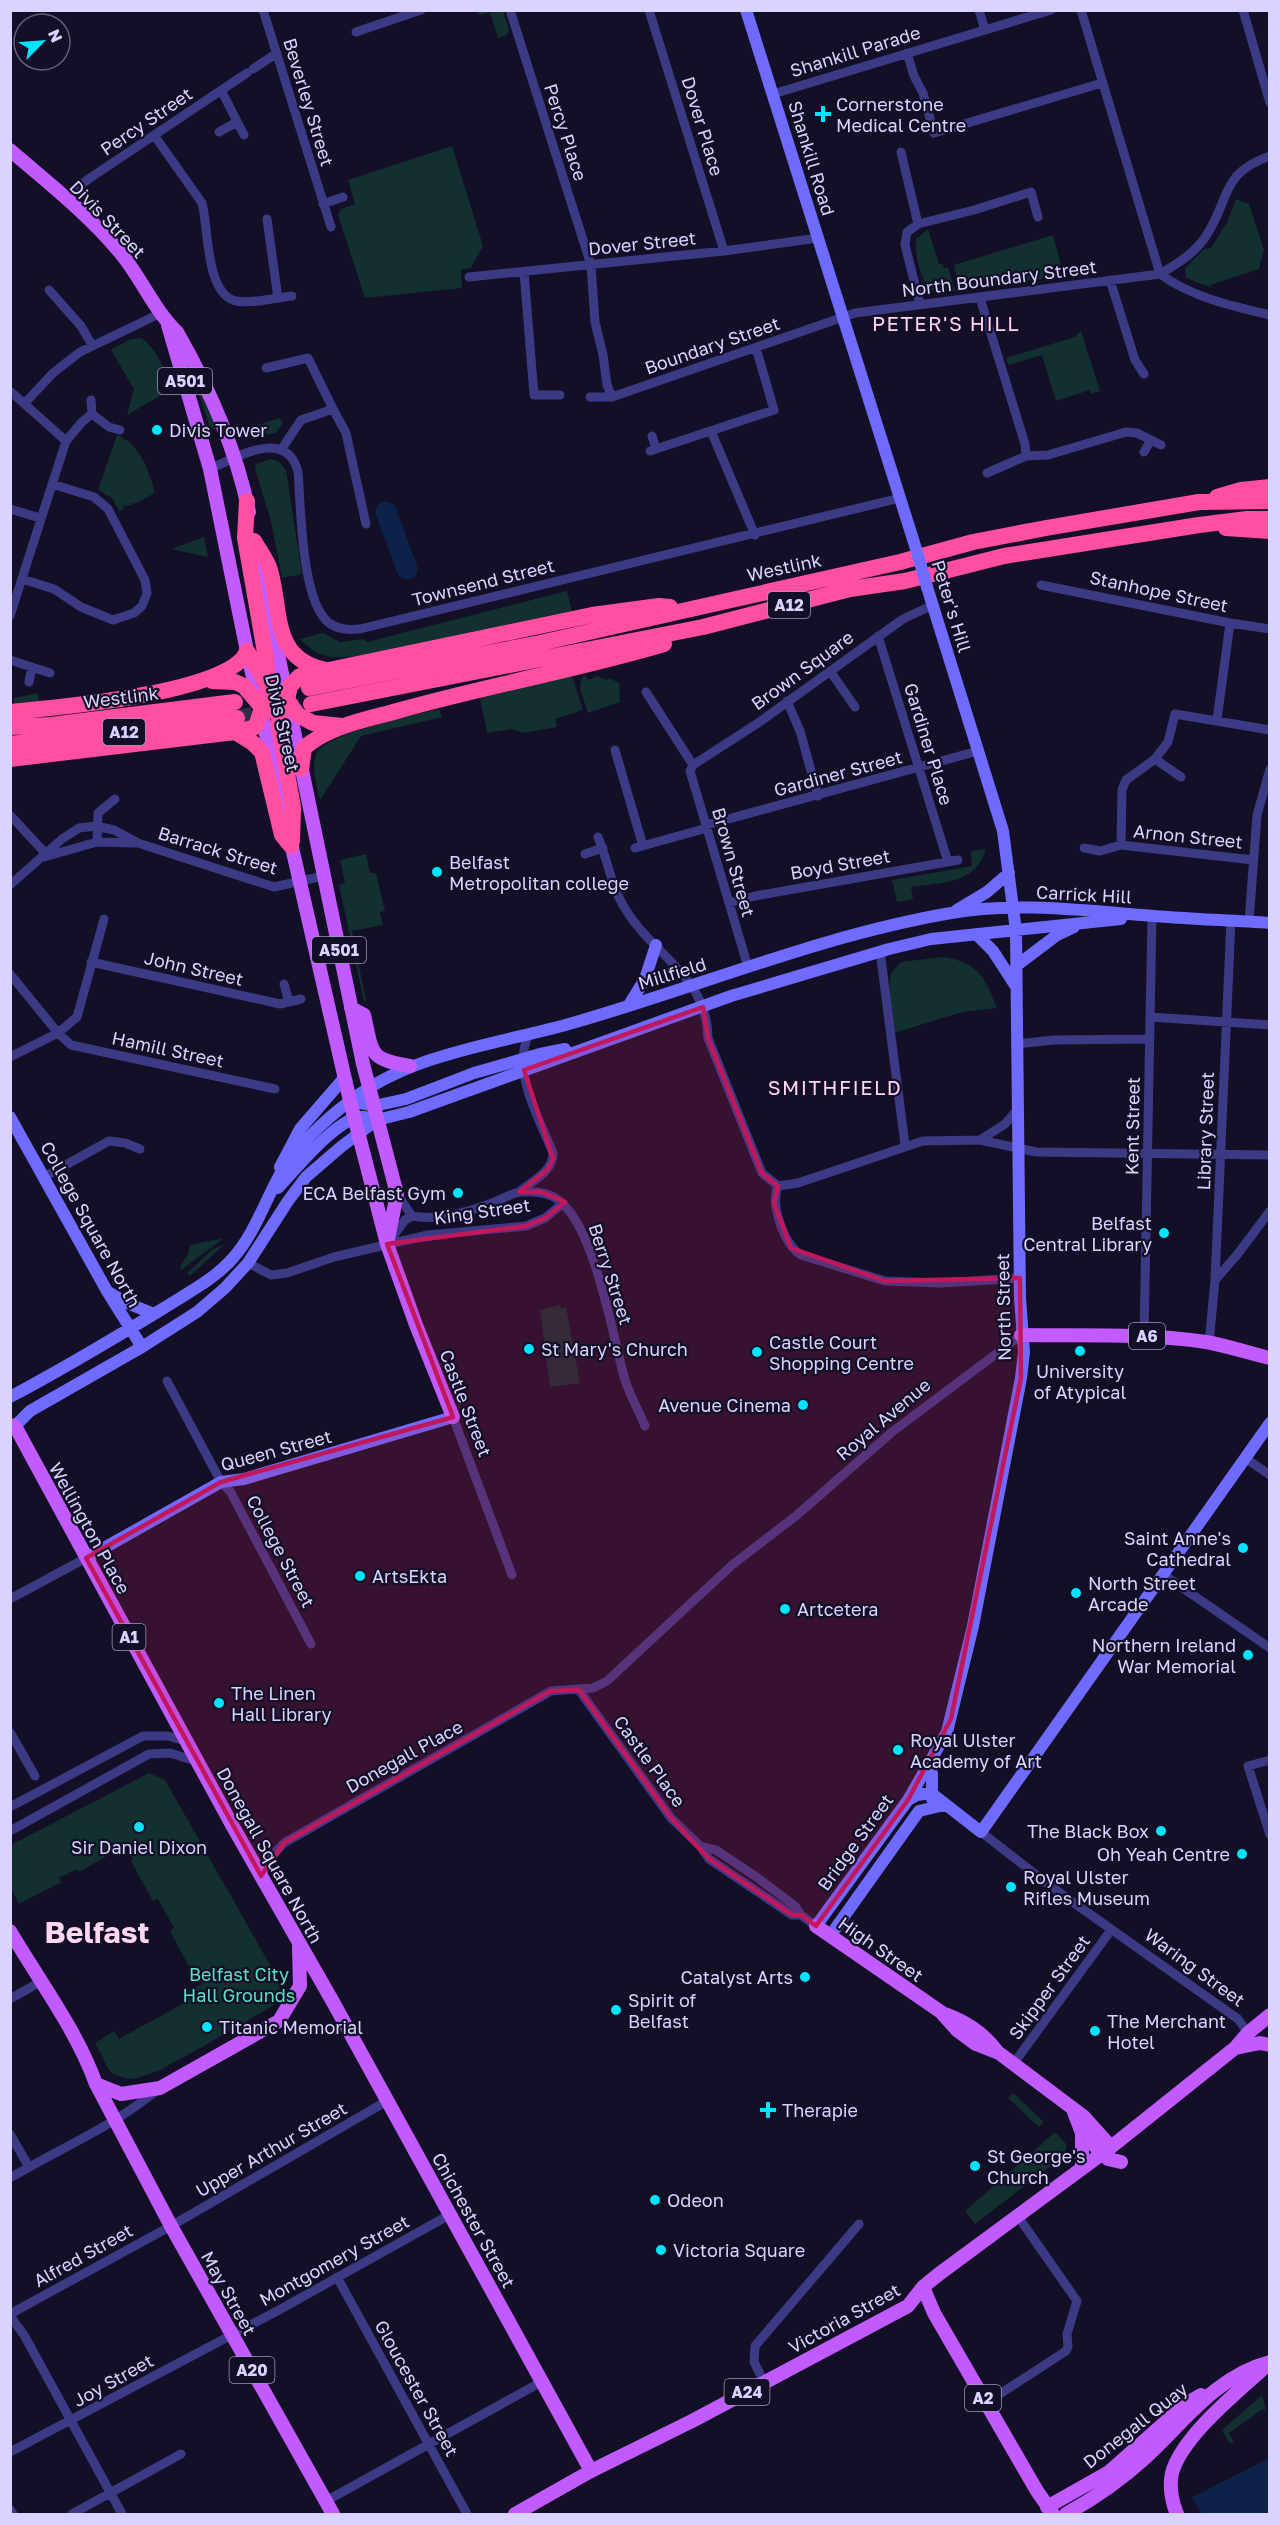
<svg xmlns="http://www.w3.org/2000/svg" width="1280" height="2525" viewBox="0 0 1280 2525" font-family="'Golos Text',sans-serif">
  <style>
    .green { fill: #12302f }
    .water { fill: #0c2248 }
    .pier { fill: #130f26 }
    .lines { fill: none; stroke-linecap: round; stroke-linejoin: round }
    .river { stroke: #0c2248; stroke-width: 21 }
    .highway-tunnel { stroke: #312d47; stroke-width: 16; stroke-dasharray: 16 8; stroke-linecap: butt }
    .street { stroke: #3d3a85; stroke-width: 9 }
    .secondary { stroke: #6f6bff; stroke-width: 12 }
    .primary { stroke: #c25bff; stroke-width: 14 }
    .highway { stroke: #ff4fa3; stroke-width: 16 }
    .secondary-bridge { stroke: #6f6bff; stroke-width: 12 }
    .marked { fill: #c2185b; fill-opacity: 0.2; stroke: #c2185b; stroke-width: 4.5; stroke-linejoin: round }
    .poi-dot { fill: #00e5ff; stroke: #130f26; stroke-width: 2 }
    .labels { text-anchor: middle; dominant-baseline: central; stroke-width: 4.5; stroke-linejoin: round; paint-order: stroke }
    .shield { fill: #130f26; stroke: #9e99be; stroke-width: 1.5 }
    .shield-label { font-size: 16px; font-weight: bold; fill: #d9d4ff }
    .street-label { font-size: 18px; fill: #d9d4ff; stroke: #130f26 }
    .poi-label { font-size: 18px; fill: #d9d4ff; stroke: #130f26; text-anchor: start }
    .park-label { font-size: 18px; fill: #5fe0c0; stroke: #130f26 }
    .neighbourhood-label { font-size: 20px; letter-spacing: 1.5px; fill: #ffd6f0; stroke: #130f26 }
    .town-label { font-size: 30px; font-weight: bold; fill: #ffd6f0; stroke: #130f26 }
  </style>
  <rect width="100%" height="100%" fill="#130f26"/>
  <!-- green -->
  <path class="green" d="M478,11h25l6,19 -2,5 -9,3 -8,-26 -11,3z
    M452,146l31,100 -12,22 -10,2 1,18 -97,10 -27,-83 3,-6 14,-5 -7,-24z
    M1236,199l13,5 15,46 -5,19 -49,16v2l-24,-9 -1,-10 19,-19 7,-1 16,-26z
    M928,229l11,35h3l2,4 4,-1 7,24 -19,1c-15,-6 -22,-38 -20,-53z
    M1053,235l9,34 -5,8 -97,12 -6,-24z
    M1081,331l19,60 -9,3 -1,-4 -34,11 -14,-46 -34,10 -2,-7 69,-21z
    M141,338c16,10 25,34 29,52l-43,25 7,-26 -23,-39 20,-11z
    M192,372l24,56 -2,2 -4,-1z
    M280,418l3,5 -7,10 -17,3 -6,-4 1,-6z
    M117,435c23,9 32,36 38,58l-21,11 -2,-2 -1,3 -8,1 1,3 -5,2 -7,-13 -14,-8z
    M271,459l7,2 8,9 16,104 -20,4 -11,-57 -16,-52 1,-5z
    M204,537l4,20 -37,-8z
    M567,591l5,20 -213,45c-26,2 -39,4 -59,-17l23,-6 17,9 23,-3 4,3z
    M572,676l11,34 -28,9 2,8 -34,6 -11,-4 -25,4 -7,-36z
    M585,676l4,4 8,-4 10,4 2,-2 10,5 1,19 -32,11 -8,-24 2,-12z
    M38,693l1,8 -25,2v-5z
    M439,709l3,8 -81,19 -41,64c-3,-13 -9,-32 -4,-45 8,-22 99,-40 123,-46z
    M986,849c-11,36 -43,33 -75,38l2,12 -16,3 -5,-22 80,-14 -1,-15z
    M366,854l4,19h6l9,38 -5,1 3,13 -31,6 14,70h-2l-25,-116 6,-2 -5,-23z
    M943,957c35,5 42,20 54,51l-35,4 -68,21 -5,-41 2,-19 10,-11z
    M224,1238l-43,32 -1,-3 8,-13 2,-9z
    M226,1243l-36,33 -3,-3 25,-23z
    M560,1305v3l6,-1 14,76 -30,4 -10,-77z
    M149,1773l16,7 113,199 2,12 -6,14 -72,42 -44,24 -21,7 -9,1 -15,-5 -4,-4 -14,-27 19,-12 5,8 67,-37 -4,-8 20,-10 -7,-13 -3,1 -22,-41 4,-3 -16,-29 -5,2 -22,-40 2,-2 -7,-14 -47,27 -2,-3 -18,9 2,4 -42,22 -8,-16v-43z
    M1013,2093l31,29 -5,5 -31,-29z
    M1055,2132l11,12v10l-91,70 -10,-13z
    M1262,2395l4,16 -3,-2 -34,24 5,9 -4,2 -8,-14z"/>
  <!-- water -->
  <path class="water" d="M1269,2458v56h-110z"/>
  <!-- pier -->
  <path class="pier" d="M1191,2496l11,18h-46l3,-2z"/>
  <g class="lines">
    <!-- river -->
    <path class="river" d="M386,512l21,57"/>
    <!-- highway-tunnel -->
    <path class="highway-tunnel" d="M237,718l74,-14"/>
    <!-- street -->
    <path class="street" d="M263,10l68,217
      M510,10l81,255 4,57 8,33 4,30 5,12
      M649,10l75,241
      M979,10l6,20
      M1081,10l79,264
      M1243,10l27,93
      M356,32l65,-22
      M907,53l7,23 9,17 11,40 168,-50
      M253,69l24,-16
      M221,90l23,45
      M773,94l278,-84
      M219,132l18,-10
      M154,135l48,68c7,25 3,91 34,98 16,3 39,-3 56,-5
      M901,152l17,72
      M66,199l10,-11 14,-10 157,-105
      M323,204l20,-7
      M267,219l11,79
      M524,272l10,123h26
      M1160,274c31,23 72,32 110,41
      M469,277l255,-26 94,-13
      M1110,280l25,80 9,14
      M49,290l32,36 11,19
      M980,298l45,146 1,12
      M920,304l-15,-59 2,-13 11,-8 56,-14 57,-18 7,25
      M266,368l42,-10 25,51 -32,11 -20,30
      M10,391l56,50
      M590,397h22l243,-84 305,-39c17,-10 35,-21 46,-38 24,-36 14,-63 64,-80
      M25,403l28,-30 27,-21 81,-39
      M333,409l13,24 20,91
      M92,414l17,13 11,3
      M711,431l44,104
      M652,436l4,13
      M650,451l124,-41 -18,-62
      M1144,452l7,-12
      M210,469c26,-12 77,-42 88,3 3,35 3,129 31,151 10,7 20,7 31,6l540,-131
      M987,473l39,-17 22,-1 78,-23 11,1 24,12
      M10,509l30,9
      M22,579l32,10 27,18 32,13 21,-7 8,-7 5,-13 -2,-13 -37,-71 -14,-12 -42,-13
      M1041,585l189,38 40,6
      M10,616l56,-175 16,-19 10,-8 -1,-14
      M878,636l70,226
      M10,660l40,13
      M830,671l25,36
      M29,682l3,-15
      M646,692l47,73
      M787,701l13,30 18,65
      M1217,720l13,-97
      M615,750l28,96
      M1155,759l26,18
      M693,765l65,-42 145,-104 30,-14
      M693,765l-3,6 58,196
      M10,815l38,41
      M706,825l272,-74
      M598,837c10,24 14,52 28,73 28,46 81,66 82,128l54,135 16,13
      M97,842l1,-29 17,-14
      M1121,845l1,-55 4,-10 29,-21 13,-17 7,-28 95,16
      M635,848l72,-20
      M1084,848l16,3 21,-6 132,15
      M585,854l18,-6
      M44,857l53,-15 39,1
      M10,885l52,-46 17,-11 17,-2 18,4 24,13 136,44 49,-11
      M729,903l26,-7 203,-36
      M1249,922l8,-107 13,-46
      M880,951l25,194
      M91,962l189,42 21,-5
      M10,974l48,59 13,12 204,44
      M284,984l5,18
      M1150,1017l120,8
      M1016,1044l38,-4 96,-1
      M10,1057l48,-24 19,-16 27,-98
      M980,1140l25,-16 13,-15
      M44,1177l65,-36 16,2 15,6
      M778,1186l20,-3 125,-42 57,-1 56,12 234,3
      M778,1186c-8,19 6,58 23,69l84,26 56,2 79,-5
      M519,1192c13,-11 34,-20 34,-39 -14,-35 -41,-80 -25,-117
      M397,1194l15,22c25,5 56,-4 80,-13 9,-3 20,-11 30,-11 12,-1 25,0 35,7 38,26 55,136 68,181 5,16 14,31 20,46
      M391,1239l14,-19 7,-4
      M248,1263l23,12 16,-2 47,-16 94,-22 98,-9 19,-8 17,-14
      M1215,1280l22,-25 33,-44
      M1144,1336l8,-420
      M1209,1343l6,-63 16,-360
      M167,1381l54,101 9,9 81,153
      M453,1417l59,158
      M1245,1458l25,17
      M1164,1575l106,73
      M10,1599l78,-42
      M579,1690l92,128 29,28 9,13 83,56h9
      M10,1732l25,44
      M1270,1760l-22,6 22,69
      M10,1807l133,-71h25l18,5
      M10,1831l139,-77 21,-1 26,8
      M981,1832l72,56 185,131 10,14
      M700,1846l16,4 42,28 37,28 6,9 15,11
      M261,1876l12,-21 11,-12 267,-152 42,-3 14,-7 125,-116 65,-50 95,-83 129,-97
      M10,1999l30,-17
      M1014,2063l97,-133
      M10,2134l19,33
      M10,2178c49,-29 104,-52 147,-88
      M337,2277l130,237
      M10,2314l161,-88 216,-125
      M10,2316l14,19 98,179
      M764,2382l-10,-20 1,-16 104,-122
      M986,2403l80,-52 2,-4 -1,-13 10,-33 -60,-86
      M10,2452l269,-142 172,-96
      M326,2501l217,-120
      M10,2509l3,5
      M72,2514l109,-60"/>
    <!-- secondary -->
    <path class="secondary" d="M746,10l171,542
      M957,910l30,-18 22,-19
      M976,934l17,17 22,34
      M1016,966l41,-31 17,-8
      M629,1005l16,-26 11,-34
      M350,1101l24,5 32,-7 68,-26 66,-19 25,-5
      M10,1117l97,174 35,56
      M280,1167l20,-38 45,-52
      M278,1188c17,-18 57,-67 81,-71 7,-1 12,2 18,3
      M108,1292l19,11 27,11
      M10,1397c53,-28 103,-58 154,-89 23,-15 50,-28 69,-50 21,-24 30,-52 45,-80 13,-27 48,-59 72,-77 63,-49 151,-57 226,-79 125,-36 246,-87 375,-109 62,-11 128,-3 191,2 42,4 85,5 128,8
      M15,1426l15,-15 112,-64 55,-35 28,-24 23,-25 40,-62 18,-24 36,-31 35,-26 32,-8 322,-116 158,-47 42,-10 190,-20
      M88,1557l133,-75 23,-3 209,-62
      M929,1765l3,9v25
      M908,1800l39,-68 26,-106 48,-248 3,-26 -4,-54 -4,-367 -13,-100 -76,-244
      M816,1926l92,-126 9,-5 14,-2 50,39 289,-409
      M830,1936l89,-125 25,-6"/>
    <!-- primary -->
    <path class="primary" d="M10,150c37,32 77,63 108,100 22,25 35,59 59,82 32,56 59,116 72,180
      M168,325l42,144 37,182 103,450 37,143 29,81 37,92
      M256,548l107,516 34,130 -10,50
      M351,1008l13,7c9,39 4,44 46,51
      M1021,1335c62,1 124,-2 185,7 22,4 43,11 64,16
      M10,1425l5,1 217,399 101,177 258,469
      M816,1926l125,86 16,18 19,14 23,9 84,63 28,31
      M10,1931c30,51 66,98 86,153l75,142 162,288
      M945,2014c21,8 37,18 51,36
      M1235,2048l25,-5 10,2
      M96,2084l25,10 39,-6 119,-67 21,-35 -1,-40
      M1074,2112l8,21v35
      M1082,2133l26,26 13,3
      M923,2287l11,26 103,178 16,23
      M1047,2507l62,-35 78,-69 14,-8
      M515,2514l76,-43 103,-51 214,-114 15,-19 16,-13 172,-127 124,-99 13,-15 22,-18
      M1066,2514c29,-16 55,-34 80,-57 38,-35 70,-81 124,-95
      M1177,2514c-5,-11 -8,-28 -5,-41 10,-37 66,-81 94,-107"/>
    <!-- highway -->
    <path class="highway" d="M1217,497l24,-7 29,-3
      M1226,528l44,3
      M254,541c5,9 13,19 16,29 12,42 1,89 56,100
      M247,651l21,36 19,13 11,15 15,8 29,3
      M212,681l23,1 9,4 22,26
      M309,688l231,-45 360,-81 73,-20 73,-14 153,-26 71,-1
      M311,704l392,-77 147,-38 55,-8 99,-25 195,-31 48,-6h23
      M10,712c43,-4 223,-19 237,-61
      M10,727l41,-2 184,-23
      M235,732l18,11 9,9 20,83 9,11
      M10,744l227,-26
      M10,759l225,-27 18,-4 4,-4 11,-37 -2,-29 -21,-120 2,-37
      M301,769l3,-21c25,-22 61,-28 93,-37 88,-25 179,-41 267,-67
      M292,841l1,-34 -15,-84 9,-23 3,-14 10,-10 292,-61 67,-9 11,1"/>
    <!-- secondary-bridge -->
    <path class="secondary-bridge" d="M917,552l10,35"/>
  </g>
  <!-- marked area -->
  <path class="marked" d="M703,1007l5,31 54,135 16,13 -4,17 17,45 94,33 135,-3 1,100 -70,341 -43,81 -92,126 -15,-11h-9l-83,-56 -38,-41 -92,-128 -28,1 -267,152 -23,33 -175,-318 135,-76 232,-65 -66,-173 139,-18 19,-8 20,-16 -24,-10h-22l28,-22 6,-11 -29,-89z"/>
  <!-- markers -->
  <g class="poi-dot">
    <path d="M820 105h6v6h6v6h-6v6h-6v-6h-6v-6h6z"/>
    <circle cx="157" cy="430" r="6"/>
    <circle cx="437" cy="872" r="6"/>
    <circle cx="458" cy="1193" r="6"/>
    <circle cx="1164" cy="1233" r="6"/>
    <circle cx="529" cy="1349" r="6"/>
    <circle cx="1080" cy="1351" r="6"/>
    <circle cx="757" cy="1352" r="6"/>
    <circle cx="803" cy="1405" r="6"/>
    <circle cx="1243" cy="1548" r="6"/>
    <circle cx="360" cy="1576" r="6"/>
    <circle cx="1076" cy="1593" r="6"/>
    <circle cx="785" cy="1609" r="6"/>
    <circle cx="1248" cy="1655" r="6"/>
    <circle cx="219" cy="1703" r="6"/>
    <circle cx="898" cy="1750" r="6"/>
    <circle cx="139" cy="1827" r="6"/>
    <circle cx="1161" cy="1831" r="6"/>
    <circle cx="1242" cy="1854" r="6"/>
    <circle cx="1011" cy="1887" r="6"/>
    <circle cx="805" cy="1977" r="6"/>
    <circle cx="616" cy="2010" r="6"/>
    <circle cx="207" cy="2027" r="6"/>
    <circle cx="1095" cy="2031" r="6"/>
    <path d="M765 2101h6v6h6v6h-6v6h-6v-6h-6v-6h6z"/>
    <circle cx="975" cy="2166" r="6"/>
    <circle cx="655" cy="2200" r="6"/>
    <circle cx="661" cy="2250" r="6"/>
  </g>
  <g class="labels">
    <!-- shield labels -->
    <g class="shield">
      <rect x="158" y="368" width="54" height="26" rx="4.5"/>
      <rect x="768" y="592" width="42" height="26" rx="4.5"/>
      <rect x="103" y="719" width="42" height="26" rx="4.5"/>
      <rect x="312" y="937" width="54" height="26" rx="4.5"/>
      <rect x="1129" y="1323" width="36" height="26" rx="4.5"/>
      <rect x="112.5" y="1624" width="33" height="26" rx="4.5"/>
      <rect x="229.5" y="2357" width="45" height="26" rx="4.5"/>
      <rect x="724.5" y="2379" width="45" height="26" rx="4.5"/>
      <rect x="965" y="2385" width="36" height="26" rx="4.5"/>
    </g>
    <g class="shield-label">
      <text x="185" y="381">A501</text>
      <text x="789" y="605">A12</text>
      <text x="124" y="732">A12</text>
      <text x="339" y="950">A501</text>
      <text x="1147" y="1336">A6</text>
      <text x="129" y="1637">A1</text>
      <text x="252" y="2370">A20</text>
      <text x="747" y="2392">A24</text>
      <text x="983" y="2398">A2</text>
    </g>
    <!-- street labels -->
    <g class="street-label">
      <text transform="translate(855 51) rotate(-17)">Shankill Parade</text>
      <text transform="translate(309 102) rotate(73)">Beverley Street</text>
      <text transform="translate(146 121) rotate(-34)">Percy Street</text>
      <text transform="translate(703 126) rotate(73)">Dover Place</text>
      <text transform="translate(566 132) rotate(72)">Percy Place</text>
      <text transform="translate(812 158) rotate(73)">Shankill Road</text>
      <text transform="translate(108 219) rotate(46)">Divis Street</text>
      <text transform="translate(642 243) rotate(-6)">Dover Street</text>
      <text transform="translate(999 278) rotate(-7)">North Boundary Street</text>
      <text transform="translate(712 345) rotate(-19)">Boundary Street</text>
      <text transform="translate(784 567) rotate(-12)">Westlink</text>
      <text transform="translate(483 582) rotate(-14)">Townsend Street</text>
      <text transform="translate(1159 591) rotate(12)">Stanhope Street</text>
      <text transform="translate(952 606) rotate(73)">Peter's Hill</text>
      <text transform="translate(802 670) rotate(-36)">Brown Square</text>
      <text transform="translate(121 697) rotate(-7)">Westlink</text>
      <text transform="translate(283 723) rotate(77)">Divis Street</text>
      <text transform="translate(929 744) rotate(73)">Gardiner Place</text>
      <text transform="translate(838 773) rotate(-15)">Gardiner Street</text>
      <text transform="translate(1188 836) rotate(6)">Arnon Street</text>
      <text transform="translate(218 850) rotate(17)">Barrack Street</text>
      <text transform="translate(734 862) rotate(74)">Brown Street</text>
      <text transform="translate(840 864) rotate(-10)">Boyd Street</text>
      <text transform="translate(1084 894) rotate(3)">Carrick Hill</text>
      <text transform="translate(194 968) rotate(13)">John Street</text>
      <text transform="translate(672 973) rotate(-17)">Millfield</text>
      <text transform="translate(168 1049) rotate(12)">Hamill Street</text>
      <text transform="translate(1132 1126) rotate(-89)">Kent Street</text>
      <text transform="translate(1205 1131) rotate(-88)">Library Street</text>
      <text transform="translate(482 1211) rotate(-8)">King Street</text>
      <text transform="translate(91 1224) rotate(61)">College Square North</text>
      <text transform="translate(611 1274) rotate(72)">Berry Street</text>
      <text transform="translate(1003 1307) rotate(-91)">North Street</text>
      <text transform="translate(466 1403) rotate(69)">Castle Street</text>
      <text transform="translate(883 1419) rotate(-40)">Royal Avenue</text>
      <text transform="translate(276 1450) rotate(-15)">Queen Street</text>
      <text transform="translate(90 1528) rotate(61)">Wellington Place</text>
      <text transform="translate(281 1551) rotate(62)">College Street</text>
      <text transform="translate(404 1756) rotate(-29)">Donegall Place</text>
      <text transform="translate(650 1761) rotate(54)">Castle Place</text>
      <text transform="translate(855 1842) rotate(-54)">Bridge Street</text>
      <text transform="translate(270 1855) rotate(61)">Donegall Square North</text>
      <text transform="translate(881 1949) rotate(35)">High Street</text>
      <text transform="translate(1195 1967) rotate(36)">Waring Street</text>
      <text transform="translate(1049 1987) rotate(-54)">Skipper Street</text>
      <text transform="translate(271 2149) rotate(-30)">Upper Arthur Street</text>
      <text transform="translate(474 2220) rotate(61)">Chichester Street</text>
      <text transform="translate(83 2255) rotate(-29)">Alfred Street</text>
      <text transform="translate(334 2260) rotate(-29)">Montgomery Street</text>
      <text transform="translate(229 2293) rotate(61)">May Street</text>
      <text transform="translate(844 2318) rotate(-29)">Victoria Street</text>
      <text transform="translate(113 2380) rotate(-29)">Joy Street</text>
      <text transform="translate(417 2388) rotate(61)">Gloucester Street</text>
      <text transform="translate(1135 2425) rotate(-38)">Donegall Quay</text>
    </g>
    <!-- poi labels -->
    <g class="poi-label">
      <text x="836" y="104">Cornerstone<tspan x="836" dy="21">Medical Centre</tspan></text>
      <text x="169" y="430">Divis Tower</text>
      <text x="449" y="862">Belfast<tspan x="449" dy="21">Metropolitan college</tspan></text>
      <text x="446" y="1193" text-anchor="end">ECA Belfast Gym</text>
      <text x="1152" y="1223" text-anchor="end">Belfast<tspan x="1152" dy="21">Central Library</tspan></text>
      <text x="769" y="1342">Castle Court<tspan x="769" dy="21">Shopping Centre</tspan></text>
      <text x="541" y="1349">St Mary's Church</text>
      <text x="1080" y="1371" text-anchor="middle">University<tspan x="1080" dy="21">of Atypical</tspan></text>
      <text x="791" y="1405" text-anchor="end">Avenue Cinema</text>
      <text x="1231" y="1538" text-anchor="end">Saint Anne's<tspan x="1231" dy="21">Cathedral</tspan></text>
      <text x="372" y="1576">ArtsEkta</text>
      <text x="1088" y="1583">North Street<tspan x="1088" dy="21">Arcade</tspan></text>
      <text x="797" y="1609">Artcetera</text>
      <text x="1236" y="1645" text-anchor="end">Northern Ireland<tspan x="1236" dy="21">War Memorial</tspan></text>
      <text x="231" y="1693">The Linen<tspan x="231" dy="21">Hall Library</tspan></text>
      <text x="910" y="1740">Royal Ulster<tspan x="910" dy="21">Academy of Art</tspan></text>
      <text x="1149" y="1831" text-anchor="end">The Black Box</text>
      <text x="139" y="1847" text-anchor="middle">Sir Daniel Dixon</text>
      <text x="1230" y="1854" text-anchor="end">Oh Yeah Centre</text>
      <text x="1023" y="1877">Royal Ulster<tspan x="1023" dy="21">Rifles Museum</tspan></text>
      <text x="793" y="1977" text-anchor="end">Catalyst Arts</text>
      <text x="628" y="2000">Spirit of<tspan x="628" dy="21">Belfast</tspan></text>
      <text x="1107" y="2021">The Merchant<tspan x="1107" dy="21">Hotel</tspan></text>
      <text x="219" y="2027">Titanic Memorial</text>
      <text x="782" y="2110">Therapie</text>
      <text x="987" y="2156">St George's<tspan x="987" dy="21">Church</tspan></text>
      <text x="667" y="2200">Odeon</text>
      <text x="673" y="2250">Victoria Square</text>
    </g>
    <!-- park labels -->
    <g class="park-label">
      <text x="239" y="1974">Belfast City<tspan x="239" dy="21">Hall Grounds</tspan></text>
    </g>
    <!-- neighbourhood labels -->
    <g class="neighbourhood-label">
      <text x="946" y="323">PETER'S HILL</text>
      <text x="835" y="1087">SMITHFIELD</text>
    </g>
    <!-- town labels -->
    <g class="town-label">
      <text x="97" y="1932">Belfast</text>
    </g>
  </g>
  <!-- border -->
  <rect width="1280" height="2525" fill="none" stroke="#d9d4ff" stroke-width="24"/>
  <!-- north arrow -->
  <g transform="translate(42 42) rotate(65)"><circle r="28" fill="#130f26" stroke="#625e7d" stroke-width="1.5"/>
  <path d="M0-4.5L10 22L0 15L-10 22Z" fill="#00e5ff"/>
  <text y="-9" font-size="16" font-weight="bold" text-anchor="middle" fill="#d9d4ff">N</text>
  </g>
</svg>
